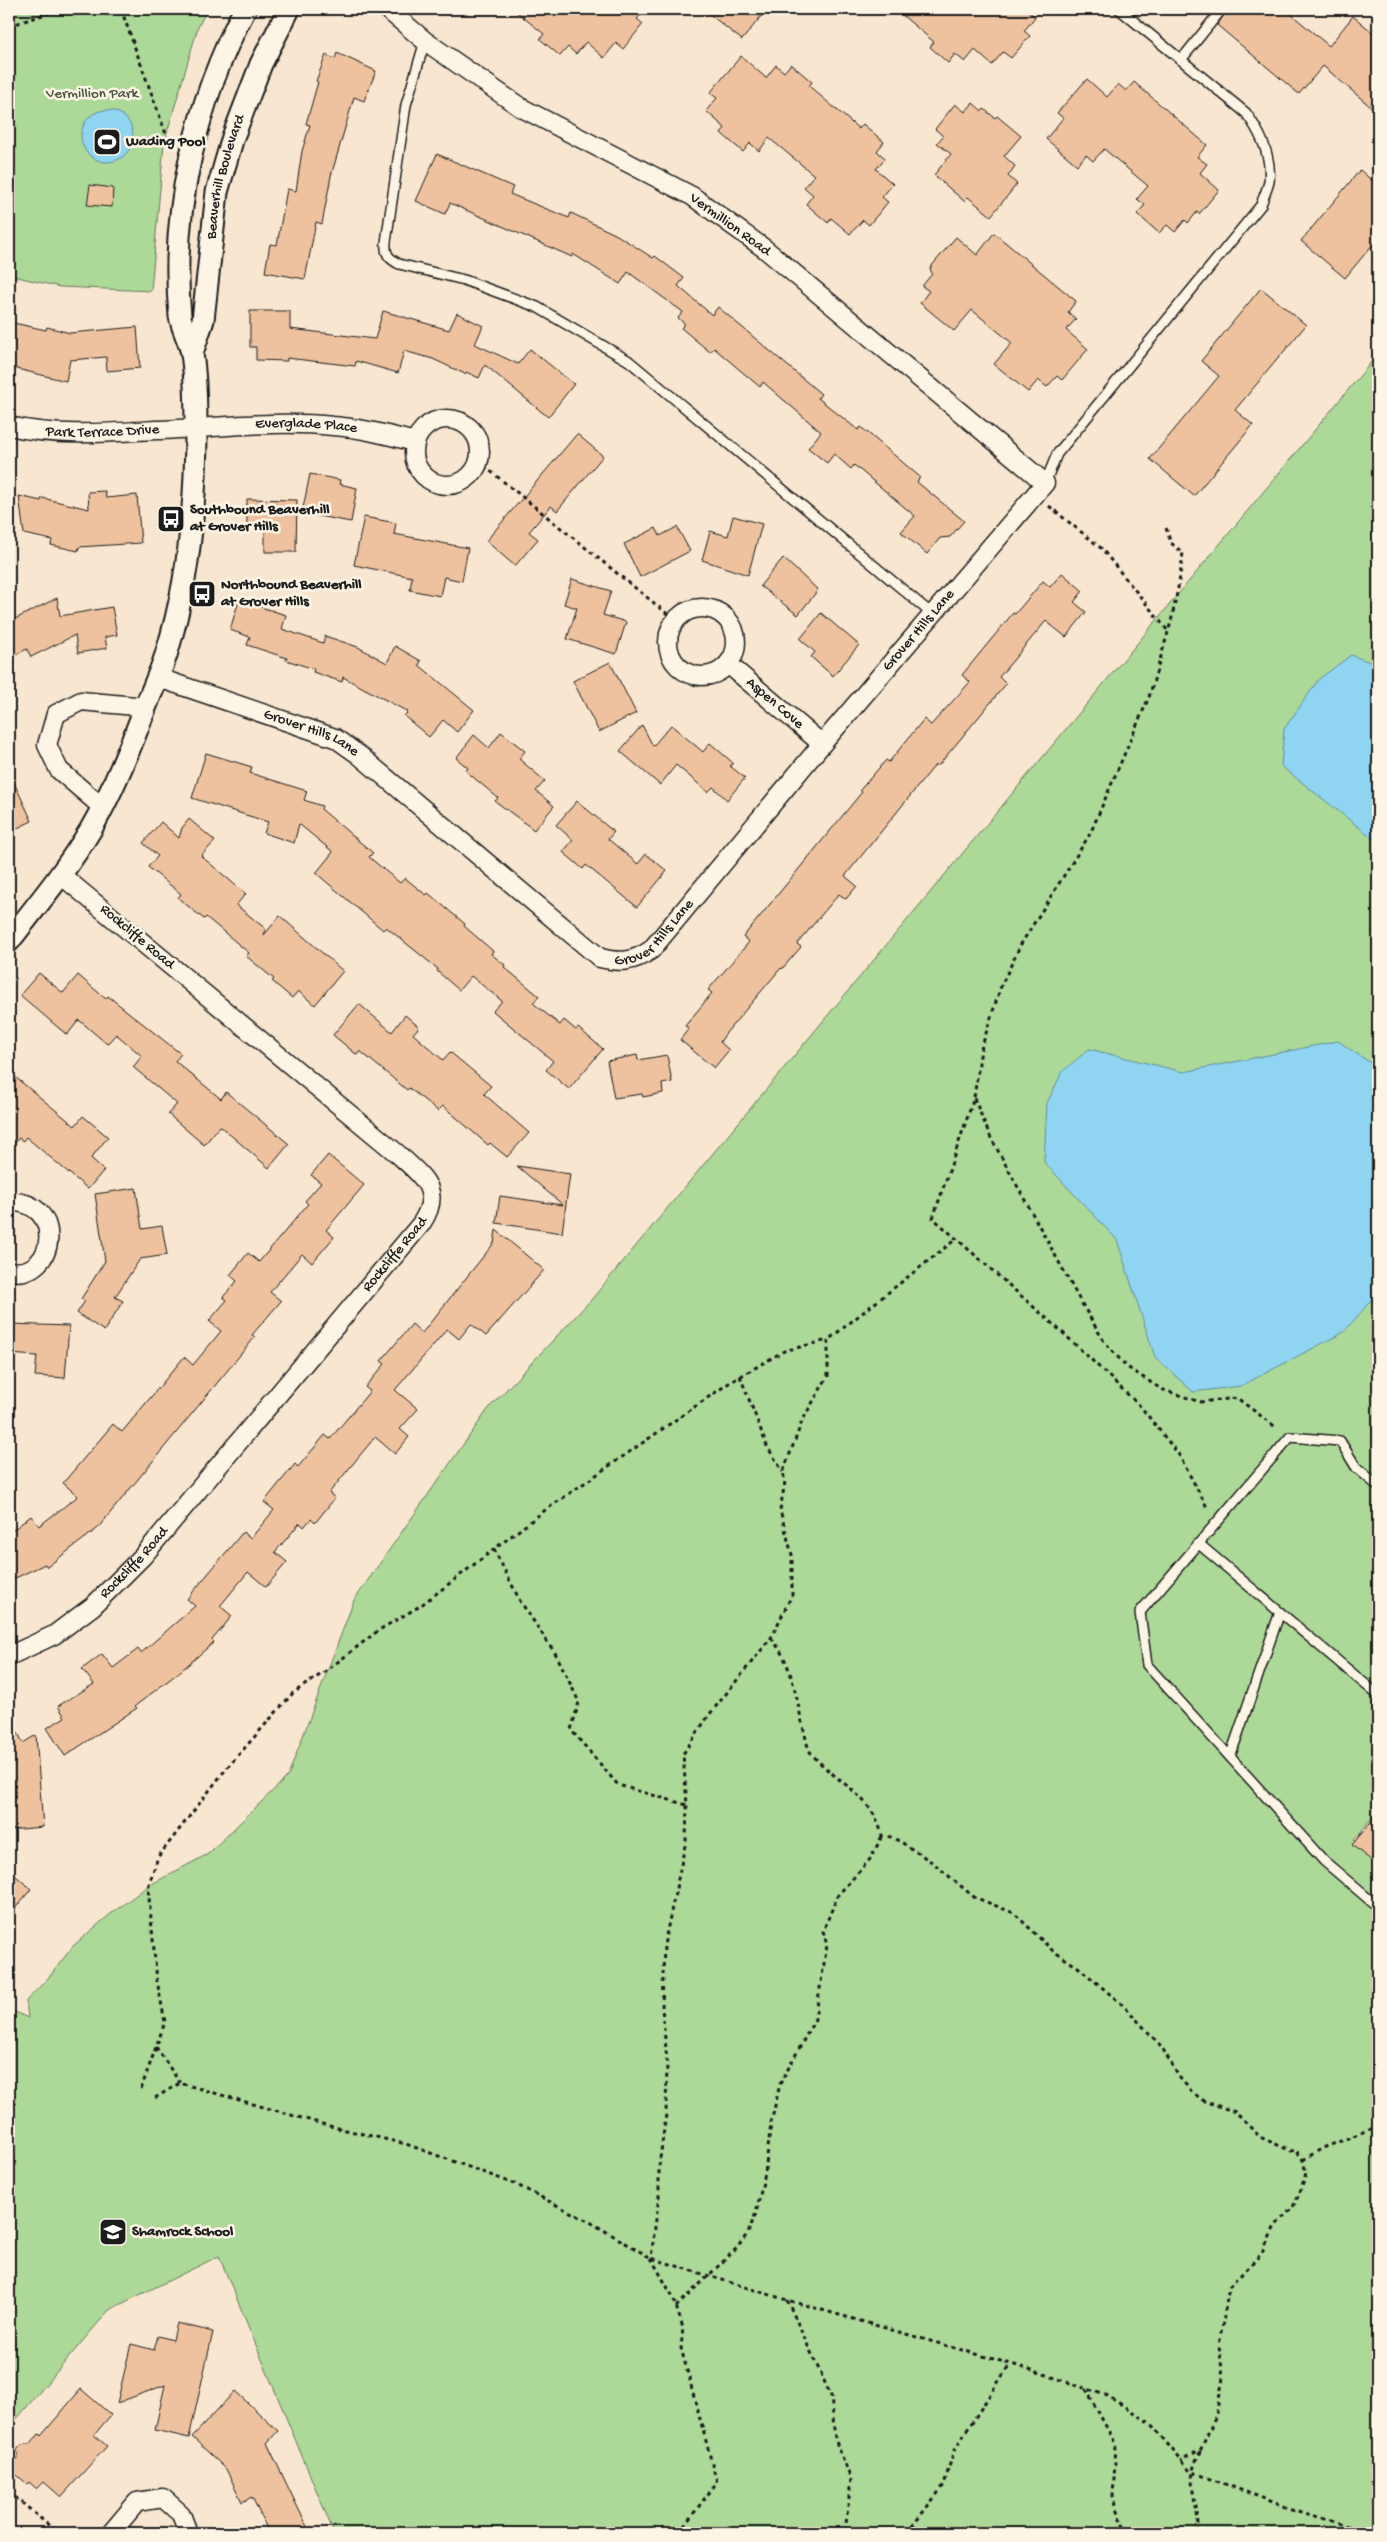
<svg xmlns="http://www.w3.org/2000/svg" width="1387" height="2542" viewBox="0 0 1387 2542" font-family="'Gochi Hand',sans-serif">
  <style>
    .green { fill: #acd997; stroke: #647a5a }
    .water { fill: #8fd5f1; stroke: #618b9c }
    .building { fill: #eec29e; stroke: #1c1c1c }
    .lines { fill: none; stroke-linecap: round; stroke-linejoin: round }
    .service-casing { stroke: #1c1c1c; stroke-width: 12 }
    .minor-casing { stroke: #1c1c1c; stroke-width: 21 }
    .tertiary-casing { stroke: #1c1c1c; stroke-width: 25 }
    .path { stroke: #1c1c1c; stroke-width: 3; stroke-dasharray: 4 4; stroke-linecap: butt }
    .service { stroke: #fcf5e5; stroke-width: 9 }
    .minor { stroke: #fcf5e5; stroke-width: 18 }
    .tertiary { stroke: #fcf5e5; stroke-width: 21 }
    .labels { text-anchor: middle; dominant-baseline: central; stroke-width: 5; stroke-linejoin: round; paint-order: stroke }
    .park-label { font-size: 15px; fill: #475541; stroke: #fcf5e5 }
    .poi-label { font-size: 15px; font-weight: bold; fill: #1c1c1c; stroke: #fcf5e5; text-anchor: start }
    .street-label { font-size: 15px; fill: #1c1c1c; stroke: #fcf5e5 }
  </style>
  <rect width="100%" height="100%" fill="#f8e6d0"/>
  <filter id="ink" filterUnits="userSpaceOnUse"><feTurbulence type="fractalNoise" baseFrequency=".02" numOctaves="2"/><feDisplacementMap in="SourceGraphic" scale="10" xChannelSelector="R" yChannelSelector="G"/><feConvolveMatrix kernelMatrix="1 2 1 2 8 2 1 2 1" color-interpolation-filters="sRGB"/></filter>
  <g filter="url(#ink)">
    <!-- green -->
    <path class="green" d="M9,9h198l-9,18 -34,116 -13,148 -91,-4 -51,-12z
      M1378,354v1456l-24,30 24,20v673h-1044l-115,-277 -110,54 -100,118v-419l19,9 -2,-17 24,-25 23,-30 35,-30 40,-30 60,-32 80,-78 66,-176 135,-192 102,-108z"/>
    <!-- water -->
    <path class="water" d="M81 136a26 26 0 1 1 52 0a26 26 0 1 1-52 0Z
      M1351,655l27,10v184l-3,-9 -94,-74 3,-37 35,-50z
      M1338,1041l40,27v224l-34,40 -103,54 -48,6 -38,-35 -38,-117 -73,-78 3,-59 15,-31 27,-23 95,23z"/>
    <!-- building -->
    <path class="building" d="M513,9h133l-9,10 6,5 -20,25 -7,-6 -12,15 -18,-16 -10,12 -8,-7 -8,9 -20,-17 4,-5z
      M703,9h64l-25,31z
      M895,9h131l9,8 -11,14 6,5 -19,22 -8,-6 -11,13 -17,-15 -10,12 -10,-8 -7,9 -18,-16 4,-5z
      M1228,9h57l44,37 24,-30 25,21v76l-55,-47 -24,28 -82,-69z
      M337,53l39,18 -12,30 -10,-4 -23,79 -9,48 -6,-2 -11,57 -40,-7 5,-28 7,1 10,-56 9,2 6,-40 8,-26 -4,-1 12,-42 -2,-1 10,-26 9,4z
      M741,56l25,22 10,-13 8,7 7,-8 21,18 -3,4 21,18 29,25 4,-5 21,18 -7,9 8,7 -9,11 17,15 -11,13 6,5 -19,23 -6,-5 -13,14 -19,-16 -3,5 -22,-19 7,-9 -9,-8 10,-12 -45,-37 -10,13 -9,-8 -7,9 -22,-19 4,-5 -19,-17 11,-13 -7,-5z
      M1087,79l20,18 11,-13 8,7 8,-9 73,63 -10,12 10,7 -7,9 19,17 -20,24 -2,-2 -9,11 -3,-3 -10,12 -8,-7 -8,8 -22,-19 8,-9 -8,-6 11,-13 -44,-37 -11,12 -7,-6 -9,10 -31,-26 17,-21 -6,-5z
      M973,103l9,8 2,-2 11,9 2,-2 24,20 -17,20 11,10 -7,10 9,8 -26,32 -23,-19 -4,4 -30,-26 17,-21 -14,-11 6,-7 -8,-7 20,-25 10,8z
      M437,154l76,33 -3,7 59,24 2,-5 46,22 36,23 2,-2 29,22 -6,8 34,29 6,-8 103,87 -3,4 40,32 3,-3 59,50 -3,5 47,39 -14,16 -10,1 -13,16 -26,-22 14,-16 -61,-51 -3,4 -17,-15 -7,9 -19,-15 13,-16 -58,-50 -3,5 -46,-39 -4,4 -29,-24 4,-4 -7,-6 5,-6 -55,-40 -8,12 -47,-30 -1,3 -122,-54 -5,11 -29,-13z
      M1360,170l18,16v52l-33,40 -44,-37z
      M90,185l23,3 -1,19 -25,-2z
      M994,233l82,68 -8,11 8,7 -10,11 22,19 -26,31 -5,-4 -10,11 -9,-7 -10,12 -34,-28 18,-21 -40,-33 -18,21 -34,-28 9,-12 -7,-5 10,-12 -2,-6 26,-31 21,18z
      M1261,288l45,37 -71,85 18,15 -59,71 -44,-37 69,-83 -18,-15z
      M250,311h40v18l85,10 8,-28 66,19 8,-17 26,13 -8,18 43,20 12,-15 44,35 -26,33 -63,-52 -6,13 -13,-6 -1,2 -32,-15 -29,-8 -6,22 -42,-12 -1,5 -68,-8v3l-31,-1v-13h-6z
      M9,322l37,8 1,-3 23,6 67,-6 3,41 -33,3 -1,-14 -36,3 -4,21 -57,-14z
      M577,434l26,22 -46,55 -6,-5 -22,26 9,7 -23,27 -29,-25z
      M310,474l30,6 -1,4 18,4 -6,34 -49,-9z
      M105,491l1,7 31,-3 4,48 -62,4 -1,4 -27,-6 1,-5 -28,-6 -5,-38 22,5 1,-3 47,11 -1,-17z
      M247,499l50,1 -1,52h-31v-28h-18z
      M733,516l29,8 -14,51 -46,-15 8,-29 18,5z
      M364,517l32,6 -2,11 74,14 -6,33 -18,-4 -4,19 -30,-6 2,-13 -58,-12z
      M677,527l13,24 -50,26 -16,-33 32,-16 4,8z
      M783,558l35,32 -20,25 -38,-29z
      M1062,573l21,18 -9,11 12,10 -20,25 -20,-16 -47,56 7,7 -68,82 -2,-2 -91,112 12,10 -11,13 -7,-5 -42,50 4,3 -19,22 -1,-1 -55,65 -6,9 9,8 -15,18 -34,-28 9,-12 -4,-2 27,-33 -4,-3 41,-48 -6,-5 119,-145 -2,-2 26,-30 3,2 35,-43 7,6 39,-43 -8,-7 51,-62 2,1 28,-33 7,6z
      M572,579l39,12 -8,24 23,7 -10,32 -49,-15 10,-31 -13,-4z
      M57,598l3,18 52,-9 5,28 -12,2 2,11 -29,5 -3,-18 -44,22 -4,-8 -18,9v-36z
      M239,600l47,15 -4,14 41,14 2,-7 33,11 29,16 8,-17 26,15 -2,4 55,45 -17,22 -14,-12 -14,17 -25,-21 4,-4 -65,-35 -1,5 -29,-10 1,-3 -28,-9 1,-2 -40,-13 3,-8 -20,-7z
      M821,613l38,32 -26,31 -22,-19 4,-5 -15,-13z
      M610,662l26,51 -37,19 -26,-51z
      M642,725l11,21 18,-21 32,27 7,-9 23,20 -3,3 15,12 -18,22 -14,-13 -5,5 -32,-27 -16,20 -40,-34z
      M501,732l24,19 -6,8 26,22 -9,10 18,15 -20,24 -39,-29 3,-3 -32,-27 2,-3 -12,-10 18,-23 15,13z
      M206,753l46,14 -2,6 57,18 -3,9 18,6 -1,3 52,44 -4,4 31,26 5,-5 21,17 2,-2 37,31 -1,2 29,25 -2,3 14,11 -1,2 35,29 -6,7 27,22 4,-5 12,10 2,-2 25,21 -34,40 -23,-19 7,-9 -60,-50 9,-10 -31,-25 -12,14 -22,-19 1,-2 -52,-42 -3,3 -67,-57 17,-21 -34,-28 -5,19 -30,-10 4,-11 -76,-24z
      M9,772l23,49 -23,11z
      M577,801l37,31 -6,7 30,25 8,-10 21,17 -30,36 -51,-42 -3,4 -20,-17 10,-12 -17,-15z
      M189,819l26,22 -14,15 45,38 -10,11 30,24 -2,6 16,-19 63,55 -28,34 -17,-14 -6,7 -20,-17 2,-2 -28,-23 3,-3 -43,-36 -2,2 -26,-21 3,-4 -33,-27 10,-11 -15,-13 18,-21 18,16 3,-10z
      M39,973l24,20 15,-18 28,24 2,-3 73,58 -6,7 46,38 5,-7 63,52 -20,24 -49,-42 -16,19 -36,-31 9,-10 -44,-37 9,-11 -26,-22 -9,10 -28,-24 -12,15 -47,-40z
      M359,1004l33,28 13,-17 14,12 -6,7 30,26 7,-8 41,34 -7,8 45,39 -22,24 -17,-14 -2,2 -45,-39 -5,5 -29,-23 -2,2 -47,-39 -3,4 -24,-20z
      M637,1055l1,5 29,-5 5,27 -10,2 1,9 -20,4 -1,-3 -28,4 -7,-37z
      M9,1072l66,54 8,-10 25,21 -17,21 13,12 -16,19 -62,-52 -3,4 -4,-3 -10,13z
      M328,1155l36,30 -38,45 8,7 -22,26 -10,-9 -32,38 11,9 -29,34 3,2 -158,192 -50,38 -2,-3 -36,17v-48l22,-17 8,10 39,-30 -15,-13 50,-59 9,8 62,-75 9,8 28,-34 -12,-10 18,-21 -4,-3 14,-16 -7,-6 18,-22 11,9 49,-58 -3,-3 16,-18 -10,-8z
      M517,1166l53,8 -8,59 -66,-10 4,-27 63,9z
      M136,1188l6,41 20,-3 5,29 -27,4 -25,38 8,4 -19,30 -27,-18 8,-12 -4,-2 24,-38 -10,-67z
      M496,1230l48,40 -58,66 -15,-12 -12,15 -12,-10 -52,61 23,19 -18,20 9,8 -14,17 -20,-17 -46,56 6,5 -20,25 -4,-4 -7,8 -4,-4 -25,29 12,10 -21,25 -18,-15 -28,34 12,10 -20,24 2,2 -32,28 -47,36 2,2 -72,48 -18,-28 18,-11 -7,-11 36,-22 -12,-15 20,-15 11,14 25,-19 3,4 54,-47 -8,-7 56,-67 8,6 23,-28 -10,-8 31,-38 3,3 27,-32 5,4 40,-48 -5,-4 20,-23 -4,-3 31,-37 10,9 72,-90z
      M9,1324l60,2 -4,52 -30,-2 2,-20 -28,-2z
      M9,1715l14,28 13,-8 7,92 -34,3z
      M1378,1813v53l-26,-21z
      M9,1870l22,19 -22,27z
      M177,2323l36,9 -24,106 -34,-8 10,-45 -48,18 14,-59 23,6 4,-14 15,4z
      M81,2389l30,26 -17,20 13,11 -46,51 -17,-15 -7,7 -8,-7 -2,2 -18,-16 9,-10 -1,-8 4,-5 9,-1 9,-10 2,2z
      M235,2391l43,40 -11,12 43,90h-41l-17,-36 -10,5 -16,-33 -34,-32z"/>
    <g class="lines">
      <defs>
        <path id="service" d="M425,41l-19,64 -20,137c-1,12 2,16 13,22l65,16 73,27 92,54 303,253
          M1181,60l41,-51
          M1045,483l12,-29 204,-249c2,-7 6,-15 8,-23 3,-25 -9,-50 -23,-69l-127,-104
          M1378,1486l-22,-19 -16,-26 -50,-4 -150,175 7,53 177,196 54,46
          M1199,1544l179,151
          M1230,1757l50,-145"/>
        <g id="minor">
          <circle cx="447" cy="452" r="33"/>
          <path id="s1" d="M9,426c48,11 97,7 147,4 58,-2 119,-10 177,-4 28,2 55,9 82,16"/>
          <circle cx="702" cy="642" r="34"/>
          <path id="s2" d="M728,664l94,80"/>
          <path id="s3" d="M159,678l176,60 24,17 241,203c21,5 33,4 51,-8l171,-206 223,-261 -280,-234 -73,-53 -172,-89 -95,-66 -38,-32"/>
          <path d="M102,807l-43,-37 -12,-25 9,-31 25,-13 65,6"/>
          <path d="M9,1202c56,-3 49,78 0,69"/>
          <path id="s4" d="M9,1656l45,-21 39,-29 50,-50 278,-332c22,-33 3,-46 -22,-69l-338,-280"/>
          <path d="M111,2533l26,-31 26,-4 18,16 7,19"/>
        </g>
        <g id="tertiary">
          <path id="s5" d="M192,353l11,-33 14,-128 16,-55 28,-73 28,-55"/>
          <path d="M9,941c29,-37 58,-72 82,-112 22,-38 38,-78 53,-118 7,-19 16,-37 22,-56 22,-70 30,-153 30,-226 0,-24 0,-51 -4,-75 -2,-13 -10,-25 -12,-38 -10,-105 16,-214 65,-307"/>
        </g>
      </defs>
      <!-- service casing -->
      <use href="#service" class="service-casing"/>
      <!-- minor casing -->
      <use href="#minor" class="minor-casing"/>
      <!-- tertiary casing -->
      <use href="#tertiary" class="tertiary-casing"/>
      <!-- path -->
      <path class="path" d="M121,9l49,136
        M9,26l52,-17
        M478,461l197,159
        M1049,506l52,42 67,83
        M1166,528l5,15 12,10 -4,30 -8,39 -22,75 -59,137 -69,110 -20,42 -20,63 -7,49 -41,120 129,114 79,75 38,48 29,54
        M974,1098l17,40 87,159 27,46 22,24 34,22 39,13 37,-4 40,30
        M740,1376l27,70 16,26
        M494,1549l26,52 37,55 22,46 -8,28 47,55 69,20
        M771,1638c22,25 25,61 33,93 2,6 3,17 7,22 22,28 63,42 71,83l9,1 10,5 31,20 42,35 40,16 39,38 25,16 46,39 37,40 18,31 13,15 12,9 31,11 25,25 31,14 5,-1 7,10 3,13 -6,19 -7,15 -18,19 -13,27 -33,34 -10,58 4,33 -7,37 -15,34 -20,12
        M156,2047l24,36
        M141,2089l24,-67 -8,-41 -9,-94 10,-30 68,-88 67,-76 33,-22 53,-41 41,-24 124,-95 185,-128 55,-32 44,-11
        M155,2098l25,-15 153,44 73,17 109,40 75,38 61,36 136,42 245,70 76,26 42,27 40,48 99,37 81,25
        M1303,2160l20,-12 55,-22
        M787,2300l44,96 4,43 16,40 -6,54
        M676,2307l61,-59 11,-15 8,-20 9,-40 6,-50 9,-39 35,-65 12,-74 -4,-14 15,-36 33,-37 11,-22
        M1086,2389l30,56 -3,51 13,37
        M9,2492l49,41
        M679,2533l38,-51 -36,-134 2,-20 -10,-31 -22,-39 8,-62v-30l7,-52 1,-54 -5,-52 2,-63 22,-104 1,-36 -4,-51 26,-39 62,-77 21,-43v-40l-12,-45 5,-28 -2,-10 20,-53 25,-43v-36l128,-101
        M907,2533l37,-48 10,-35 56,-86
        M1197,2533c4,-21 -8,-40 -4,-62 1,-7 5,-15 8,-22"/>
      <!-- service -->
      <use href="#service" class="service"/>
      <!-- minor -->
      <use href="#minor" class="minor"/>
      <!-- tertiary -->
      <use href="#tertiary" class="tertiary"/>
    </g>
  </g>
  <!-- icons -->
  <defs>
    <symbol id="stadium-square" viewBox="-11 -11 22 22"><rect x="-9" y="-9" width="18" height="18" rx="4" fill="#1c1c1c" stroke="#fcf5e5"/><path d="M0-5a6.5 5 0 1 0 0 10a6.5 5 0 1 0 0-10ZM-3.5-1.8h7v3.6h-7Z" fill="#fff"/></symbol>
    <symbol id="bus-square" viewBox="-11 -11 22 22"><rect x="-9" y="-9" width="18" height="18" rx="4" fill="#1c1c1c" stroke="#fcf5e5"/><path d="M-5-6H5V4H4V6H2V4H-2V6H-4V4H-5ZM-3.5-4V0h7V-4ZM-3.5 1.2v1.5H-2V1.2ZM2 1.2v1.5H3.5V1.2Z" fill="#fff"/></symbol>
    <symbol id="school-square" viewBox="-11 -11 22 22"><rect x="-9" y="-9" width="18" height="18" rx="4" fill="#1c1c1c" stroke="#fcf5e5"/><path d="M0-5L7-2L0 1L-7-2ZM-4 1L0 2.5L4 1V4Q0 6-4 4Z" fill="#fff"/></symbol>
  </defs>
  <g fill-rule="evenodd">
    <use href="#stadium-square" x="91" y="126" width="32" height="32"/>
    <use href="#bus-square" x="155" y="503" width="32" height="32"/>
    <use href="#bus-square" x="186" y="578" width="32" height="32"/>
    <use href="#school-square" x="97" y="2216" width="32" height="32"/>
  </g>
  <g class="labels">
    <!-- park labels -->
    <g class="park-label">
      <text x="92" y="94">Vermillion Park</text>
    </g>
    <!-- poi labels -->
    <g class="poi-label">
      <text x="126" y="142">Wading Pool</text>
      <text x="190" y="510">Southbound Beaverhill<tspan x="190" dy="17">at Grover Hills</tspan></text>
      <text x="221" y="585">Northbound Beaverhill<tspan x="221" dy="17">at Grover Hills</tspan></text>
      <text x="132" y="2232">Shamrock School</text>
    </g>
    <!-- street labels -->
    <g class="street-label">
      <text stroke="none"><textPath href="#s5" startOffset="180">Beaverhill Boulevard</textPath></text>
      <text transform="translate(730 225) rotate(36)">Vermillion Road</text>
      <text stroke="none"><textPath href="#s1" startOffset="298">Everglade Place</textPath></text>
      <text stroke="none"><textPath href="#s1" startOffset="94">Park Terrace Drive</textPath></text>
      <text stroke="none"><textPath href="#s3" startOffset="1001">Grover Hills Lane</textPath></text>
      <text stroke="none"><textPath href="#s2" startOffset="61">Aspen Cove</textPath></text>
      <text stroke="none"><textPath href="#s3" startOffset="162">Grover Hills Lane</textPath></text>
      <text stroke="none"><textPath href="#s3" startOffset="596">Grover Hills Lane</textPath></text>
      <text transform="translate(137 937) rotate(40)">Rockcliffe Road</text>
      <text stroke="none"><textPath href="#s4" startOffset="562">Rockcliffe Road</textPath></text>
      <text stroke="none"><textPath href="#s4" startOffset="158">Rockcliffe Road</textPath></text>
    </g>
  </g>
  <!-- margin -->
  <rect width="1387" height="2542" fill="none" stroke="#fcf5e5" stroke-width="30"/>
  <rect x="15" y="15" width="1357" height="2512" fill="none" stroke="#1c1c1c" stroke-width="2" filter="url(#ink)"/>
</svg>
